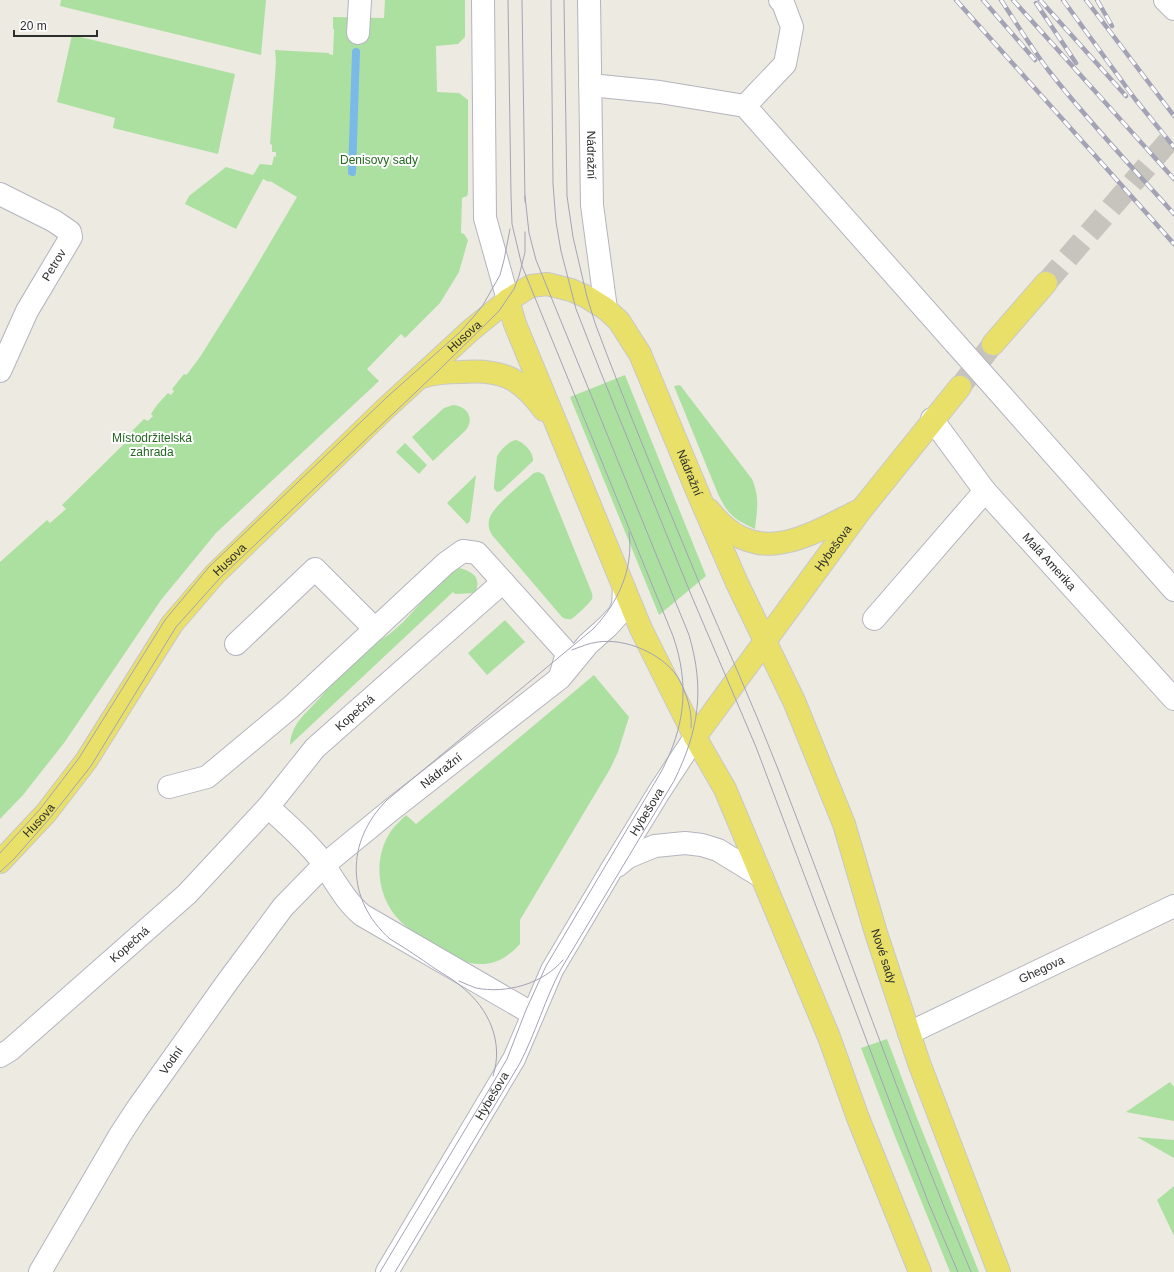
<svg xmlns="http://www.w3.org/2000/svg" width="1174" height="1272" viewBox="0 0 1174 1272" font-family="Arial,sans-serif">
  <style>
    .green { fill: #ace0a1 }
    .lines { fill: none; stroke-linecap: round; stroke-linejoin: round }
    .stream { stroke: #7bbae8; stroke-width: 8 }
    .major-tunnel { stroke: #c7c4bd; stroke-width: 22; stroke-dasharray: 22 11; stroke-linecap: butt }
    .minor-casing { stroke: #b4b4bf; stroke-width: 24 }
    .major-casing { stroke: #c8c8c8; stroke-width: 24 }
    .minor { stroke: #fff; stroke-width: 22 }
    .major { stroke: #e9e06a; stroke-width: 22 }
    .tram { stroke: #a4a3b6; stroke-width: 1 }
    .rail-casing { stroke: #a4a3b6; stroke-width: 4.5 }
    .rail { stroke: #fff; stroke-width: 3; stroke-dasharray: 9; stroke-linecap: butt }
    .minor-bridge-casing { stroke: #b4b4bf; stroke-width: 24; stroke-linecap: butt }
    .minor-bridge { stroke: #fff; stroke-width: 22 }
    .labels { text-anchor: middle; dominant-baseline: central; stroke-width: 4; stroke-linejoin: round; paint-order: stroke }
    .street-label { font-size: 12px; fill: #2d2d2d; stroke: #fff }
    .park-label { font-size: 12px; fill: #236720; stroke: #fff }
  </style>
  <rect width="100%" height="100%" fill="#edeae1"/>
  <!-- green -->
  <path class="green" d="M61,0h205l-5,55 -201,-49z
    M385,0h80v37l-7,7 -22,2 1,46 22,1 9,7v93l-1,3 -5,2 -1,35 3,1 4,6 -9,32 -19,31 -35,35 -4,-4 -34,35 12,12 -163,152 -55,67 -97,143 -41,52 -23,24v-257l47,-42 3,3 16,-14 -4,-4 68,-67 -2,-3 16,-16 4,2 5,-5 -2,-2 6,-9 11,-12 3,2 3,-4 -2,-2 12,-15 2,1 2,-2 12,-16 47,-75 50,-85 -27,-16 -1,1 -6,-3 -27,50 -51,-25 4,-8 37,-29 27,8 7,-11 12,1 2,-9 2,1v-5h-4v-7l-2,-1 6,-82 -1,-12 54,3v1l4,1 1,-26h-1v-12l51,1z
    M72,35l163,39 -17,80 -105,-26 2,-10 -58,-16z
    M625,375l81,201 -47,39 -89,-218z
    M680,385l72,94c8,19 5,31 3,50 -21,-10 -27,-14 -37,-35l-44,-108z
    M453,405c14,1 22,13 13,25l-33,31 -21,-24 32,-29z
    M515,440c8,1 19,12 18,21l-32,30 -4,1 -3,-3v-4l3,-29c4,-6 11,-14 18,-16z
    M405,443l22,22 -8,9 -23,-22z
    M538,472l3,1 3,2 48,118c0,2 1,4 0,6 -2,4 -18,19 -21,20 -4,1 -7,-1 -9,-2l-70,-82c-3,-5 -4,-10 -3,-15 3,-14 34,-37 45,-47z
    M476,475l-6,46 -3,3 -20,-21z
    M459,568c14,3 23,10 16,25l-20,1 -2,-2 -163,153c1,-25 23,-36 36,-55l50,-48c20,-9 35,-29 50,-45 9,-11 21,-21 33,-29z
    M505,620l20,22 -38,33 -19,-22z
    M594,675l35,42 -11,35 -8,17 -90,151v24c-11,12 -23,20 -39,20 -17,1 -31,-11 -44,-18 -12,-7 -26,-14 -36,-24 -24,-23 -29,-63 -10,-91 4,-6 10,-11 15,-16l10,9z
    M887,1039l30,79 62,154h-29l-56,-138 -33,-86z
    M1170,1082l4,5v34l-48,-9z
    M1137,1137l37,3v18z
    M1174,1186v50l-17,-36z"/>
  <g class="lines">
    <!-- stream -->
    <path class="stream" d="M352,172l4,-120"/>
    <!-- major-tunnel -->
    <path class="major-tunnel" d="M1046,283l128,-148
      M960,387l33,-43"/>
    <defs>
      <g id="minor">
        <path d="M483,0l2,218 23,82"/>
        <path id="s1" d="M589,0l3,205 14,104"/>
        <path d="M1165,0l9,9"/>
        <path d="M358,33l2,-33"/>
        <path d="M590,85l70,7 85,14 210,237"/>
        <path d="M745,106l40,-42 7,-37 -9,-24 -3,-3"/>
        <path d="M0,194l54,27 16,11 1,5 -44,74 -27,60"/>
        <path d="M996,389l178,201"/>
        <path id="s2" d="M932,419l53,72 189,208"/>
        <path d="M874,619l111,-128"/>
        <path d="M236,644l79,-75 60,60"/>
        <path d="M169,787l38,-10 84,-70 155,-144 17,-12 14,2 90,100 -7,24"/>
        <path d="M268,807c17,15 35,31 49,48 15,20 26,44 45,60l171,99"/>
        <path d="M617,866l11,-9 27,-11 30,-3 17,2 16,5 44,27"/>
        <path id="s3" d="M909,1033l265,-127"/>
        <path id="s4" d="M0,1056l10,-6 177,-156 81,-87 47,-59 188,-166"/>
        <path id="s5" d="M40,1272l80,-137 17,-26 91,-128 55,-74 41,-42 67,-55 169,-132 28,-34 20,-18 11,-12 4,-9 1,-17"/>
        <path id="s6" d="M387,1272l127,-213 38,-89 58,-98 49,-80 36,-55"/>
      </g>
      <g id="major">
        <path d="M508,300l7,24 126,305 54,108 30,52 104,248 29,81 62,154"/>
        <path d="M993,344l53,-61"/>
        <path d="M421,377c13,-4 26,-5 40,-5 40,-3 59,5 83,38"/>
        <path d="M709,510c47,60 96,27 149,1"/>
        <path id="s7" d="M695,737l166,-227 99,-123"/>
        <path id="s8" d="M0,862l46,-49 40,-52 86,-137 43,-50 170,-165 86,-79 37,-30 23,-14 16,-2 24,6 16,7 19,12 13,12 21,33 60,144 37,85 57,118 50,123 32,109 43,130 80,209"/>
      </g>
    </defs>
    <!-- minor casing -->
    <use href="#minor" class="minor-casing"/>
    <!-- major casing -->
    <use href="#major" class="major-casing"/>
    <!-- minor -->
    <use href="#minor" class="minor"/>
    <!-- major -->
    <use href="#major" class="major"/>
    <!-- tram -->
    <path class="tram" d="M522,0l3,202
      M551,0l2,184 3,38 5,29 15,58 25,64 91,224 64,150 144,382 29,75 29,68
      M564,0l3,196 6,41 14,60 8,26c32,86 68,172 103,257 27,63 55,125 80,189 65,168 123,338 193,503
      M572,650c8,-3 17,-7 26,-8 27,-4 63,11 79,34 4,6 7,14 10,22 3,10 5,20 4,30
      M0,853l41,-45 38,-50 86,-138 44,-53 177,-169 74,-66 15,-17 8,-10 17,-30 4,-15 6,-31
      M0,872l14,-13 36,-41 41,-52 85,-139 44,-49 216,-205 63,-62 15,-22 5,-13 6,-24v-20
      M459,981c5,2 11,5 17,7 30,6 67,-4 87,-28
      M493,1076c11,-34 -4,-67 -31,-89 -9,-8 -19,-13 -28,-19 -14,-10 -29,-20 -44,-29 -44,-39 -45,-97 -3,-139l206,-171c25,-26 41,-60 36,-97
      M380,1272l110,-184 17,-29 19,-49 20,-44 115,-194c24,-45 29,-87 12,-136l-151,-370 -10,-42 -1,-29 -3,-195
      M395,1272l125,-209c16,-31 25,-64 41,-94l113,-188c25,-51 31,-91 15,-146l-153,-375 -7,-27 -4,-37"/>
    <defs>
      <path id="rail" d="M956,0l218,244
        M983,0l52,60
        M1001,0c16,24 31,49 48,71 39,50 83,96 125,143
        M1013,0l161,179
        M1040,0l86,96
        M1063,0l72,99 39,48
        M1086,0l88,116
        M1097,0l15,26
        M1036,3l40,60"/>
    </defs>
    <!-- rail casing -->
    <use href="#rail" class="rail-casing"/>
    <!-- rail -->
    <use href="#rail" class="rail"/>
    <defs>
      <path id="minor-bridge" d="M955,343l41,46"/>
    </defs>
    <!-- minor-bridge casing -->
    <use href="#minor-bridge" class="minor-bridge-casing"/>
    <!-- minor-bridge -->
    <use href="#minor-bridge" class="minor-bridge"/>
  </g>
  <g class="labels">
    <!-- street labels -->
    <g class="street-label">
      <text stroke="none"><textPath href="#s1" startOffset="155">Nádražní</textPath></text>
      <text transform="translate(54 265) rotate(-59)">Petrov</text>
      <text stroke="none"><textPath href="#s8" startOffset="705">Husova</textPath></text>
      <text stroke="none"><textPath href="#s8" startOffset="1055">Nádražní</textPath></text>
      <text stroke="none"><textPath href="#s7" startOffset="234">Hybešova</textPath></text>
      <text stroke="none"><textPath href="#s8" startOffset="381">Husova</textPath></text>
      <text stroke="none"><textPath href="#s2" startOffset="185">Malá Amerika</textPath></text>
      <text stroke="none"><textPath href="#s4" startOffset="495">Kopečná</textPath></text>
      <text stroke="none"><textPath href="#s5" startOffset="648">Nádražní</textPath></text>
      <text stroke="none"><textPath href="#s6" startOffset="529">Hybešova</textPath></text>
      <text stroke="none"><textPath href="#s8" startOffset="57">Husova</textPath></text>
      <text stroke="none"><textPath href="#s4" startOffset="171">Kopečná</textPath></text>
      <text stroke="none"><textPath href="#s8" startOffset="1577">Nové sady</textPath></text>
      <text stroke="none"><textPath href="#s3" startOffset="147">Ghegova</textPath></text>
      <text stroke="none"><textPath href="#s5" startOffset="249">Vodní</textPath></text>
      <text stroke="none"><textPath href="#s6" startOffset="205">Hybešova</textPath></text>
    </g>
    <!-- park labels -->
    <g class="park-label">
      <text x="379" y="160">Denisovy sady</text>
      <text x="152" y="438">Místodržitelská<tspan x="152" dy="14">zahrada</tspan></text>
    </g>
  </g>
  <!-- scale -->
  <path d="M14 30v6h83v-6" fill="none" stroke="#2d2d2d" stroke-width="2"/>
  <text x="20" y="30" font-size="12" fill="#2d2d2d" stroke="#ffffff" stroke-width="3" paint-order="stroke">20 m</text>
</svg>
